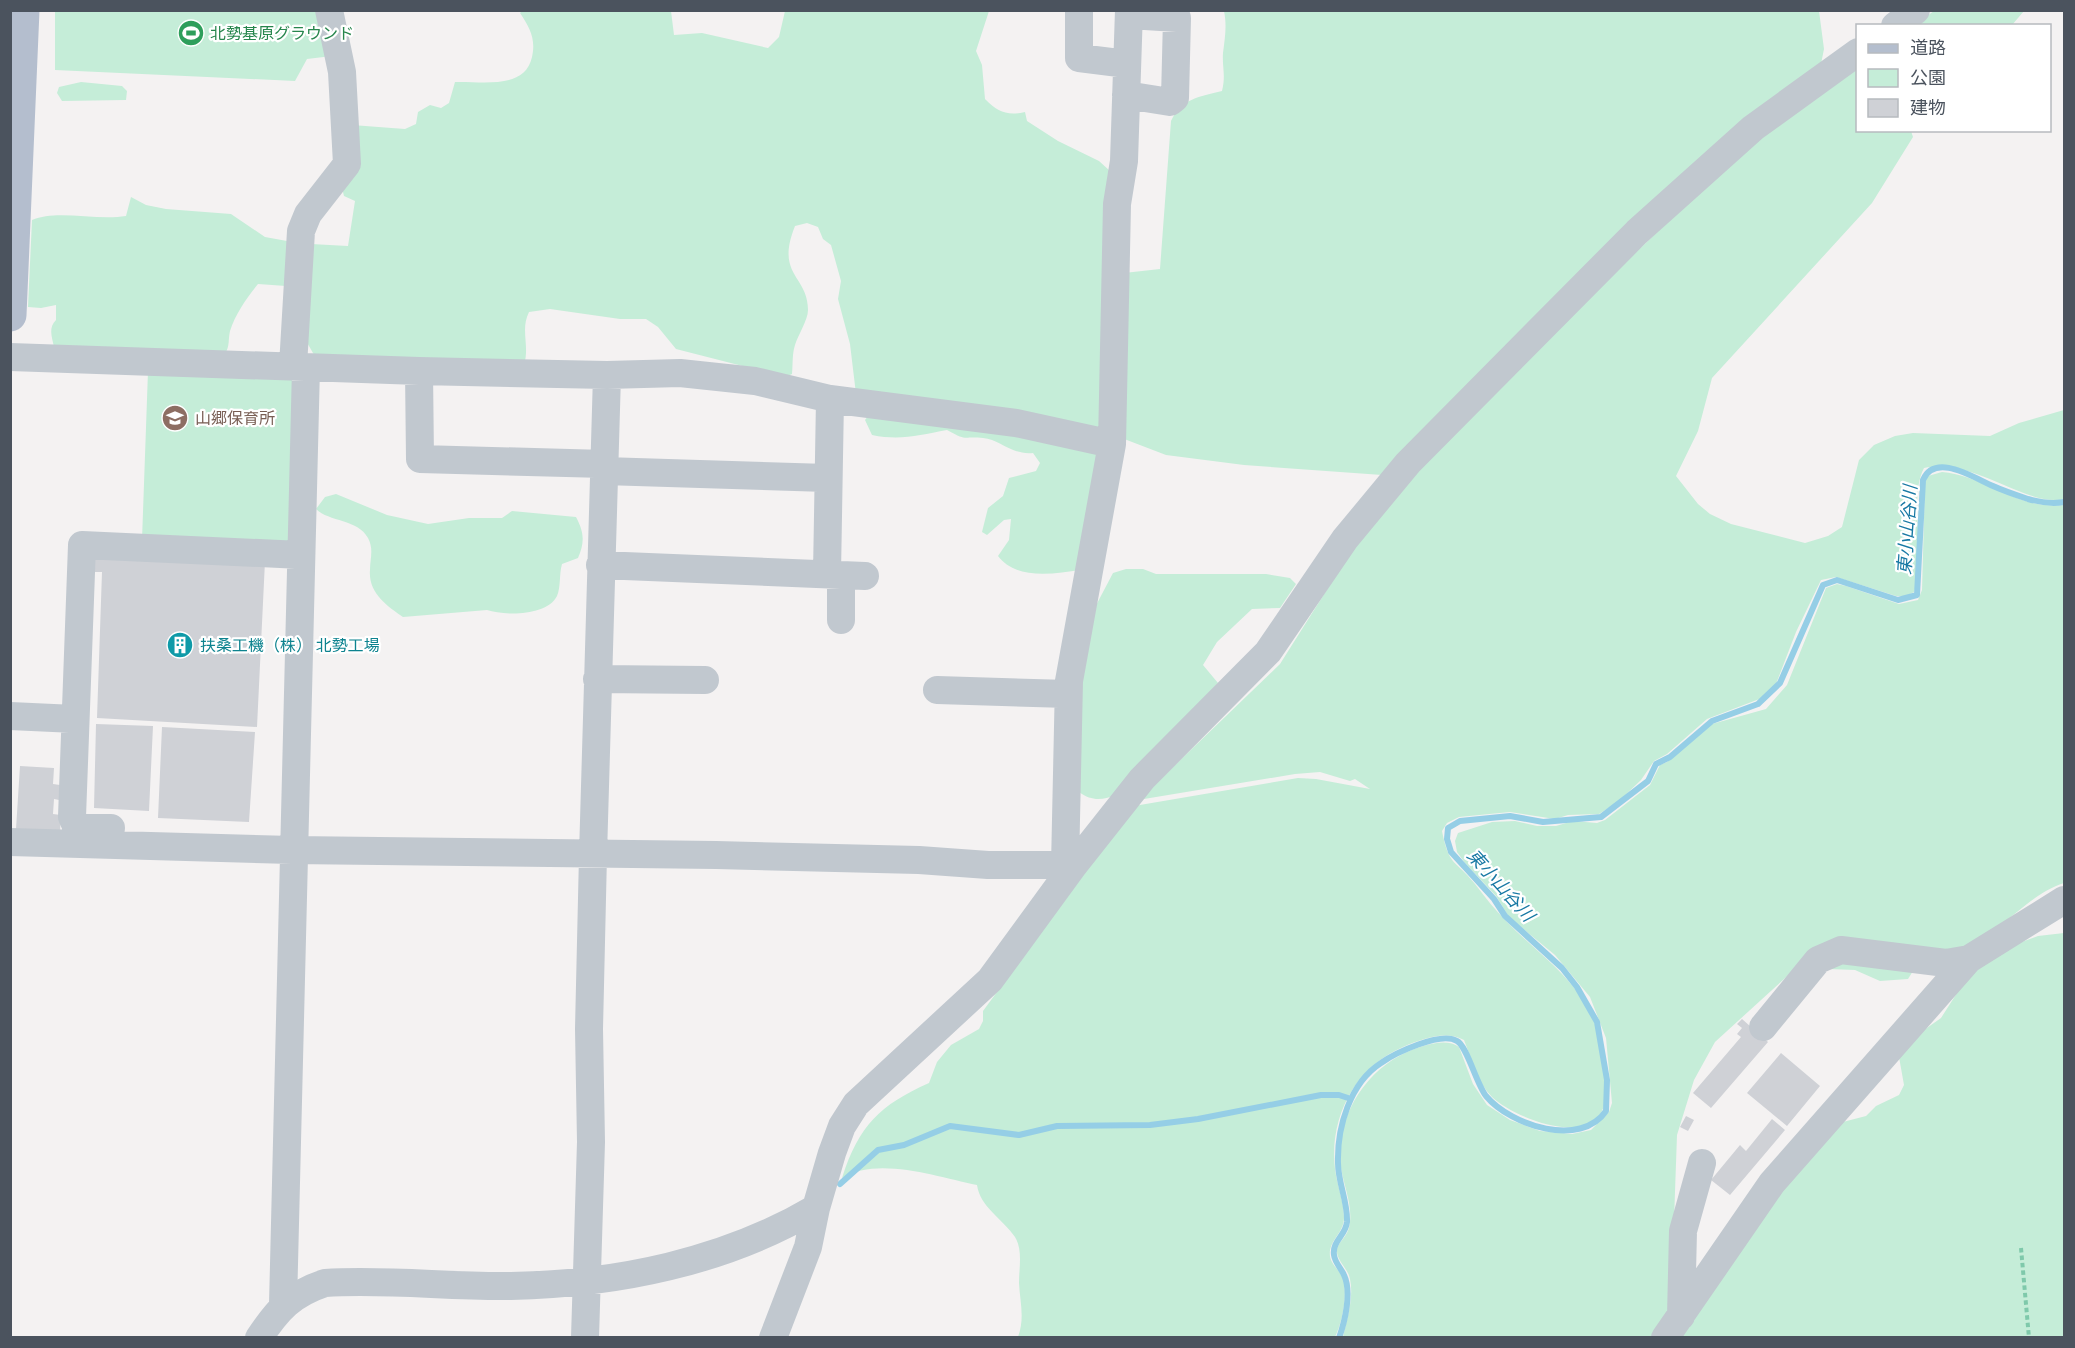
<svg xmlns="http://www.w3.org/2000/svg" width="2075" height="1348" viewBox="0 0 2075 1348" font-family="'Archivo Narrow','Noto Sans JP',sans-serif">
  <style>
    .green { fill: #c5edd8 }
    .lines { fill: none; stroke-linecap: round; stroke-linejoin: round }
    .stream { stroke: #95cee6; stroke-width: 6 }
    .building { fill: #cfd1d6 }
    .path { stroke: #7fc9ab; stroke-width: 4; stroke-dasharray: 4.5 3; stroke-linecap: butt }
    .minor { stroke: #c1c8cf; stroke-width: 28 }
    .major { stroke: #b4bece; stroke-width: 33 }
    .labels { text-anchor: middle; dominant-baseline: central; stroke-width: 4.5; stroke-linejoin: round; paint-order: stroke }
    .leisure-label { font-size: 16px; fill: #27864d; stroke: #fff; text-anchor: start }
    .education-label { font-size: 16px; fill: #785e54; stroke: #fff; text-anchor: start }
    .culture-label { font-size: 16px; fill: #0d838f; stroke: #fff; text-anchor: start }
    .water-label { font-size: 18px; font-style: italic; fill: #1879a4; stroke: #fff }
  </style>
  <rect width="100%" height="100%" fill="#f4f2f2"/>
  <!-- green -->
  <path class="green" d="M55,11h265l12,45 -25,3 -12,22 -240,-11z
    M522,11h149l3,24 28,-2 66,15 11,-11 6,-26h204l-13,40 6,14 3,34c13,13 22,17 40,13l2,9 31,20 41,20 11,10 -3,262 -251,-39 -6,-50 -12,-45 3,-18 -10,-36 -8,-6 -5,-12 -11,-4 -12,3c-20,50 13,49 13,84 0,10 -10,25 -13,35 -3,9 -2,19 -3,29l-7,3 -109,-28 -18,-22 -12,-8h-26l-70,-10 -21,3c-9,18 1,34 -5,53l-207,-5 -12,-21 6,-95 37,2 7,-45 -11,-5 -2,-8 10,-63 53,4 11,-5 2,-12 12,-7 11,3 8,-5 6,-21c27,-1 70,8 77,-25 4,-18 -2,-29 -12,-44z
    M1224,11h595l5,38 -3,15 -439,411 -138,-10 -78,-10 -47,-18 5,-164 36,-4 11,-148c11,-23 28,-24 51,-30 4,-16 0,-24 1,-38 2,-16 4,-27 1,-42z
    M1934,11h90l-12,14 -99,1z
    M1857,66l1,64 53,1 2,6 -41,66 -160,175 -14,53 -22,45 22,28 12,10 21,10 74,19 23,-7 14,-9 17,-67 15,-15 21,-9 18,-3 77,3 29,-13 45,-13v89c-37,9 -90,-42 -140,-31 -16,30 3,89 -10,124l-8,4h-10l-60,-19 -15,3 -25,52 -20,52 -14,14 -55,21 -40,35 -13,7 -13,19 -22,21 -20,13 -31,1 -13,4 -45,-7 -51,5 -12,6 -5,8c7,36 13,28 33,53 10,13 20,26 32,38 34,35 81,64 92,116 3,17 10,53 5,68 -14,43 -91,11 -112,-9 -15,-15 -20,-37 -28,-57 -19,-10 -42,-1 -61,7 -48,20 -74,70 -68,122 2,16 9,33 9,49 0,15 -16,23 -14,38 1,9 11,15 13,23 5,16 -1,44 -8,58h-317c7,-19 2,-35 1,-54 0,-15 4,-33 -4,-46 -12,-18 -35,-30 -38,-52 -40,-8 -99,-29 -135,-7 17,-53 38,-73 87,-95l8,-21 14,-17 28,-16 4,-8v-10l151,-205 164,-28 18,1 54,10 -15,-10 -5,2 -30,-9 -25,2 -151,25 -2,-2 138,-133 77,-122 43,-55 234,-233 128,-120z
    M81,82l41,4 5,5 -1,9 -64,1 -5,-8 2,-6z
    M131,197l15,8 20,4 65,5 34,23 22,4 -1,45 -28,-2c-12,15 -22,29 -28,47 -2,9 0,15 -5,23l-171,-7c-2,-10 -6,-19 2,-27v-15l-15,3 -13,-1 4,-87c25,-11 64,1 94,-4z
    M148,371l144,3 2,174 -152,-8z
    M872,411l228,37 -20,122c-27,4 -64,10 -82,-14l11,-16 2,-21 -7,1 -17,15 -5,-3 6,-24 15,-12 6,-18 27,-7 4,-8 -7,-10c-23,2 -33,-14 -50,-15 -22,-2 -14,4 -36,-8 -28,5 -46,11 -75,5l-7,-15z
    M1942,472c45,4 74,38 122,33v378c-41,13 -66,57 -111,67l-146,8 -92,84 -21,38 -17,55 -6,171 -16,31h-312c4,-18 11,-39 7,-58 -2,-11 -14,-19 -13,-29 1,-9 12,-13 13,-28 2,-18 -6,-36 -9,-54 -6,-49 22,-96 66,-116 14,-6 39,-15 52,-5l14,37 14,21 23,15 30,11 32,3 19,-4 18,-18 3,-9 -6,-65 -16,-41 -35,-42 -46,-38 -13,-21 -31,-33 -8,-11 -2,-11 3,-8 34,-11 23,-1 22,5h19l17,-5 24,2 8,-3 45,-35 10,-20 7,-3 45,-38 54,-15 21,-24 39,-97 11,-4 9,2 53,18 19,-4 4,-10 3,-108 3,-6z
    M336,494l51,21 41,9 41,-6h33l10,-7 64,6c8,15 9,25 2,41l-16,6c-3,10 -1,23 -5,32 -10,20 -52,20 -70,14l-84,7c-16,-11 -35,-24 -33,-47 0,-11 4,-21 -2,-32 -10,-19 -39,-16 -52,-29l9,-12z
    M1126,569h17l13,5h110l24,4 6,6 -16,24 -28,1 -35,33 -14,23 15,18 -100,111c-15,6 -25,8 -39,-2v-110l13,-69 21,-40z
    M2064,933v404l-385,1 96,-139 64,-76 27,-7 10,-10 23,-11 5,-10 -5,-28 25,-27 17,-12 23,-36 35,-32 39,-14z
    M1828,960l85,11 -5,8 -28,2 -25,-11 -27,-1z"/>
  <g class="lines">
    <!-- stream -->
    <path class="stream" d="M840,1184l38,-34 26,-5 46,-19 69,9 38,-9 93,-1 48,-6 123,-24h18l12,4
      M1339,1338c6,-17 13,-46 5,-63 -3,-7 -9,-12 -10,-20 -2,-14 12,-20 13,-33 1,-20 -9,-39 -9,-59 -1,-36 12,-80 43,-100 14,-10 60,-32 76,-22 10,5 19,42 29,55 25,30 95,52 120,15l1,-31 -10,-58 -20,-35 -15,-19 -57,-52 -11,-17 -43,-47 -4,-13 1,-11 12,-7 50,-5 33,6 58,-5 47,-36 8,-17 14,-7 42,-36 46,-17 22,-21 43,-98 14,-5 61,20 19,-5 6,-115c12,-28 51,-2 70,6 11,5 23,9 35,13 11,3 25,5 36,3"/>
  </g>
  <!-- building -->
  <path class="building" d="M100,553l165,8 -8,166 -160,-9 5,-146h-7v-13l5,1z
    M96,724l57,2 -4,85 -55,-3z
    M162,727l93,5 -6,90 -91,-4z
    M20,766l34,2 -1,16 7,1 -1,15 -5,-1 -1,15 8,1 -1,17 -44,-3z
    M1742,1019l26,23 -57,66 -18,-15 48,-56 -4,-3 5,-6 -5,-4z
    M1781,1053l39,33 -33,40 -40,-33z
    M1686,1116l8,4 -6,11 -8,-4z
    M1772,1119l13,11 -55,65 -19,-15 29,-35 6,6z"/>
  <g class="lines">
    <!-- path -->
    <path class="path" d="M2021,1248l8,90"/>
    <!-- minor -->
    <path class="minor" d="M1079,10v48l48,6
      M1895,26l21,-16
      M1126,95l44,7 5,-4 2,-80 -48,-3
      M10,357l409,14 188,4 73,-2 75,8 75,18 186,24 96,21
      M293,366l8,-135 7,-17 39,-50 -5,-92 -13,-62
      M419,371l1,88 185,5
      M604,471l223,7
      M600,565l265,11
      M827,574l3,-175
      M841,620v-45
      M597,679l108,1
      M937,690l131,4
      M10,716l65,3
      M111,828h-34l-5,-11 10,-272 219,10
      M10,842l282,8 424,5 203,5 69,5h86
      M1065,866l4,-185 43,-237 5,-240 7,-43 5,-151
      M1763,1027l55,-67 23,-10 105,13 23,-4
      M283,1305l23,-938
      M1681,1316l2,-85 19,-68
      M259,1338c19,-29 33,-44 66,-55 62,-4 124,4 186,3 105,-2 214,-24 305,-78
      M585,1338l6,-196 -2,-113 4,-174 14,-480
      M773,1338l35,-91 8,-39 16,-55 10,-27 14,-22 134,-124 84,-115 68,-86 126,-127 77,-113 63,-76 229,-231 116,-104 105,-76
      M1665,1338l107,-155 197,-224 95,-59"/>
    <!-- major -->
    <path class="major" d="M10,315l13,-305"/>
  </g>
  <!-- icons -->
  <defs>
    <symbol id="stadium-disc" viewBox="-11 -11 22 22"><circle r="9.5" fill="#2e9e5b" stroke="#fff"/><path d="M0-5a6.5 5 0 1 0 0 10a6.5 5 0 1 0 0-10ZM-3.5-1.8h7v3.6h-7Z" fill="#fff"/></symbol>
    <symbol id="school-disc" viewBox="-11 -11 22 22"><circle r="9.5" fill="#8d6e63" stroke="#fff"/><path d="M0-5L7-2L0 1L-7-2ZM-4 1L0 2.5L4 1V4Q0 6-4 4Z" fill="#fff"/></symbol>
    <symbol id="building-disc" viewBox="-11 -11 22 22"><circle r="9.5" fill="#0f9aa8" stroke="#fff"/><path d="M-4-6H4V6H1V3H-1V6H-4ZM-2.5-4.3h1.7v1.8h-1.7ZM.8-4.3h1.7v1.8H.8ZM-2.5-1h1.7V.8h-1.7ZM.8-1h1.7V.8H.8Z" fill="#fff"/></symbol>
  </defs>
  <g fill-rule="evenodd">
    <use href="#stadium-disc" x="176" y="18" width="30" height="30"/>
    <use href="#school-disc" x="160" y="403" width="30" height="30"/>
    <use href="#building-disc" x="165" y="630" width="30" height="30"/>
  </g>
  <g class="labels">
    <!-- leisure labels -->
    <g class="leisure-label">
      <text x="210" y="33">北勢基原グラウンド</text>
    </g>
    <!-- education labels -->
    <g class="education-label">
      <text x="195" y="418">山郷保育所</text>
    </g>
    <!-- culture labels -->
    <g class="culture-label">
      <text x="200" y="645">扶桑工機（株） 北勢工場</text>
    </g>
    <!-- water labels -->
    <g class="water-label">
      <text transform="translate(1907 530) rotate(-86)">東小山谷川</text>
      <text transform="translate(1501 885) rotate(48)">東小山谷川</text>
    </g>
  </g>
  <!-- border -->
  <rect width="2075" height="1348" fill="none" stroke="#4b535e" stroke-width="24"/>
  <!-- legend -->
  <rect x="1856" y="24" width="195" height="108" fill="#ffffff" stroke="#b7babf" stroke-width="1.5"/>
  <rect x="1868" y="44" width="30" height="9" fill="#b4bece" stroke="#b7babf" stroke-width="1.5"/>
  <text x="1910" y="54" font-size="18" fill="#4b535e">道路</text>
  <rect x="1868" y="69" width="30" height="18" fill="#c5edd8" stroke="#b7babf" stroke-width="1.5"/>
  <text x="1910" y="84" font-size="18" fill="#4b535e">公園</text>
  <rect x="1868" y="99" width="30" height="18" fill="#cfd1d6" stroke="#b7babf" stroke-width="1.5"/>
  <text x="1910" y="114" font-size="18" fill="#4b535e">建物</text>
</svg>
